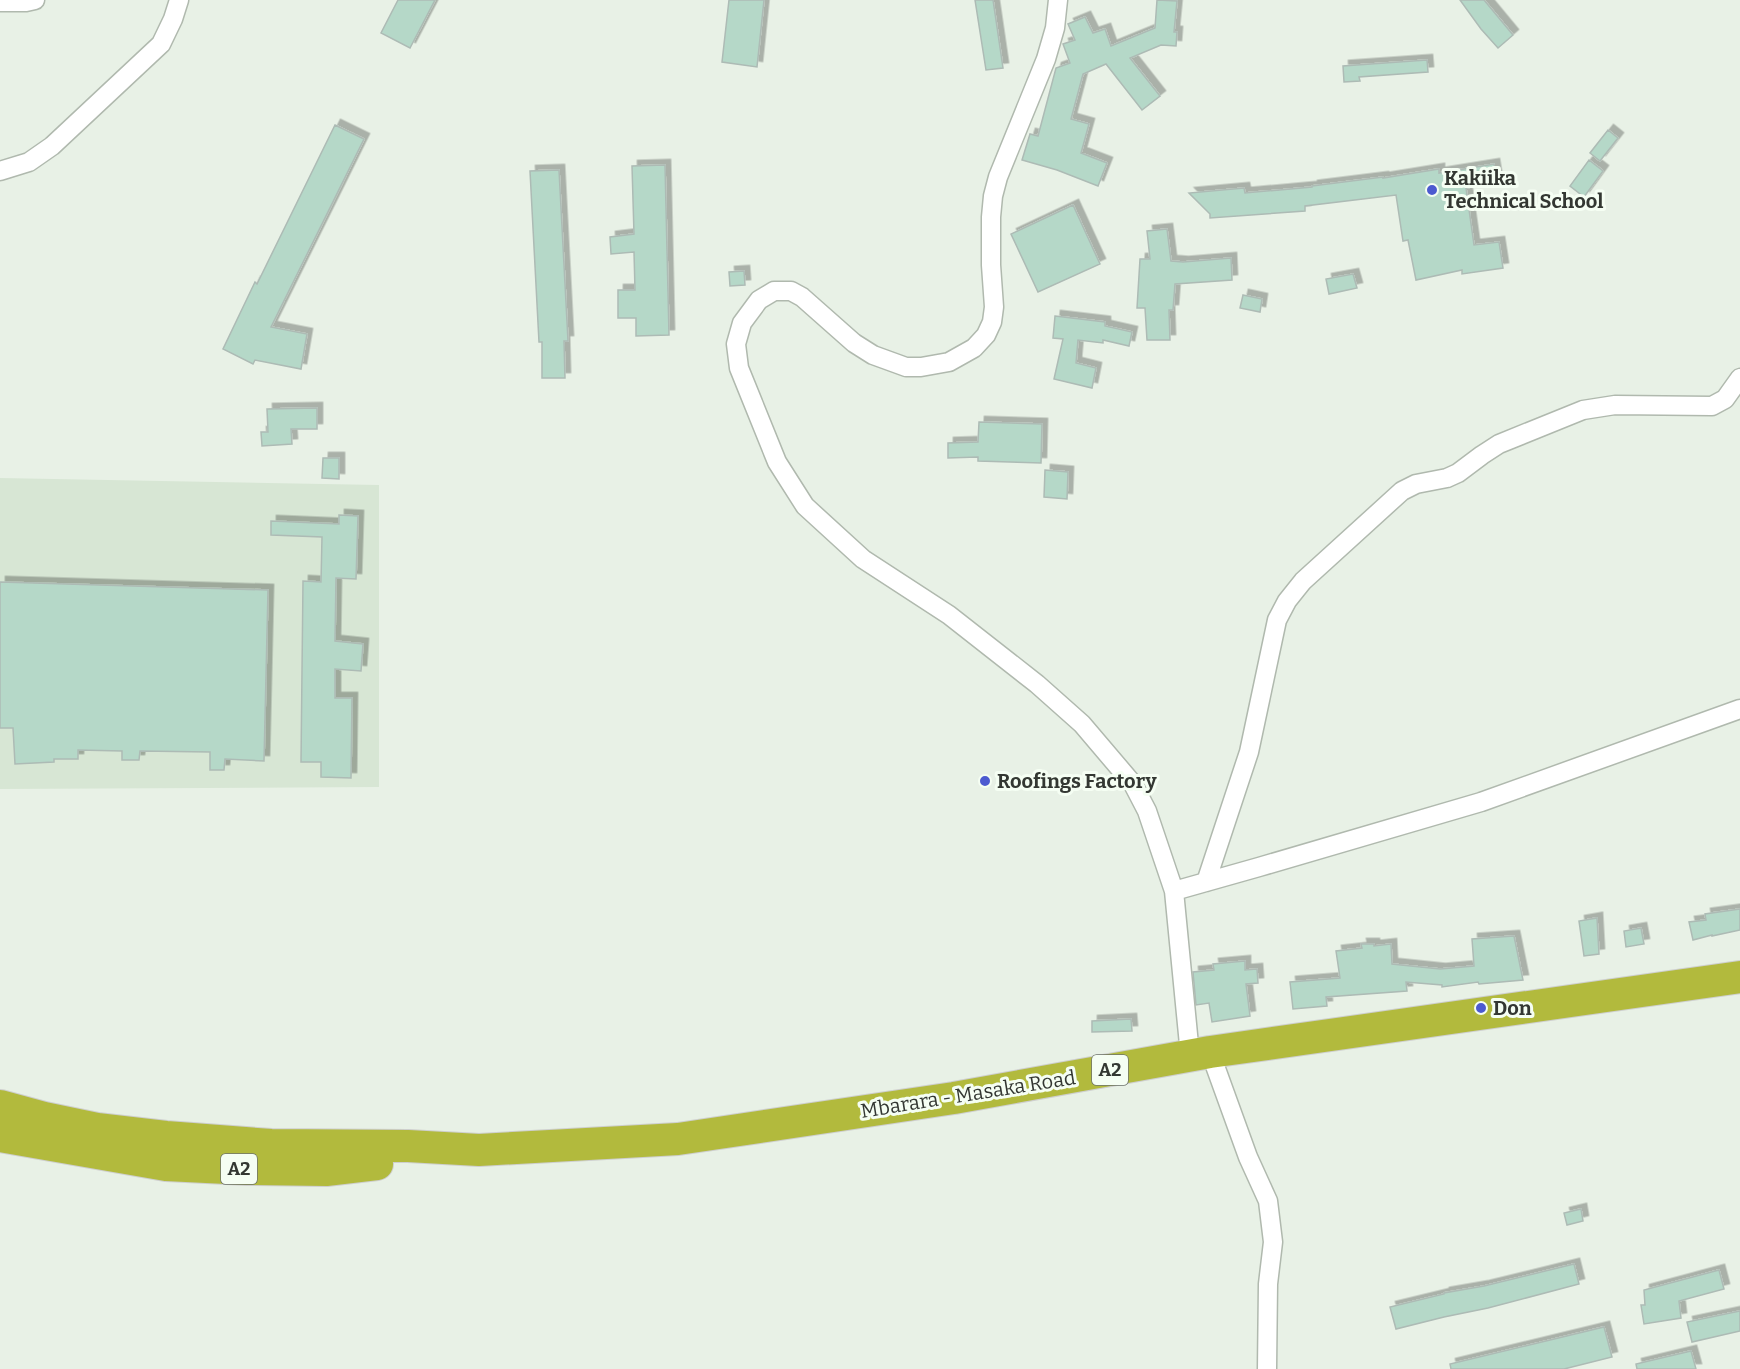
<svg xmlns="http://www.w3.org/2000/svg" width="1740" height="1369" viewBox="0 0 1740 1369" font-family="Bitter,serif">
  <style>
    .built { fill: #d7e6d4 }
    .building { fill: #b5d8c8; stroke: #adbbb5; stroke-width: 1.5; filter: url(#shadow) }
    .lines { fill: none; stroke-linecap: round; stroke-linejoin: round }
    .street-casing { stroke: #b0b9ae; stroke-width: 21 }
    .highway-casing { stroke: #cecfce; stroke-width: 34 }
    .street { stroke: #fff; stroke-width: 18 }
    .highway { stroke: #b2ba3d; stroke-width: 32 }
    .poi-dot { fill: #4c5ad0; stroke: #f5fef3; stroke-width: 2 }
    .labels { text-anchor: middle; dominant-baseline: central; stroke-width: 6; stroke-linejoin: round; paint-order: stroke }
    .shield { fill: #f5fef3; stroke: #6d736c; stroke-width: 1.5 }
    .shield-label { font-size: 18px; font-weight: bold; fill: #333732 }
    .poi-label { font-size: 20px; font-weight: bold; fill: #333732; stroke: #f5fef3; text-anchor: start }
    .street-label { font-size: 20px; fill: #333732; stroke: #f5fef3 }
  </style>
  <defs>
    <filter id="shadow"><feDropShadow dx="5.5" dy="-5.5" stdDeviation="0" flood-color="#0004"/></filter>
  </defs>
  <rect width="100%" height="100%" fill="#e8f1e6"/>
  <!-- built -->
  <path class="built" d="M0,478l379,7v302l-379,2z"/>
  <!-- building -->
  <path class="building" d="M398,0h37l-25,48 -29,-15z
    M729,0h35l-7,67 -35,-5z
    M975,0h18l10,68 -17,2z
    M1157,0l20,1 -3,31h3l-1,14 -15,-1 -31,13 30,38 -18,14 -36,-46 -23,10 -12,45 18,5 -8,29 26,10 -9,23 -41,-16 -35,-10 8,-26 8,2 18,-68 14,-5 -7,-19 12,-4 -7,-16 17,-7 8,16 12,-4 6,17 44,-18z
    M1460,0h24l29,35 -15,13 -17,-19z
    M1427,60l1,12 -69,5 1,4 -16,1 -1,-16z
    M335,125l29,14 -93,188 36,7 -6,35 -46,-9 -2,4 -30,-15 32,-67 2,2z
    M1608,130l10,8 -18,23 -10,-8z
    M1589,160l14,11 -19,26 -14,-11z
    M1494,164l3,19 -31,5 8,57 25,-3 4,26 -41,6v-4l-46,10 -8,-40 -5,1 -7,-46 -91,11v5l-95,7v-4l-21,-21 55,-5 1,5 67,-6v-1l71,-9v1l56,-9v4z
    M665,165l4,170 -33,1v-18h-18v-28h17l-1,-38 -23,2 -1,-17 24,-3 -2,-68z
    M559,170l9,171h-4l1,37h-23v-36h-3l-9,-171z
    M1073,205l27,59 -62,28 -27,-58z
    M1167,229l4,32 12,1 48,-4 1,22 -57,4 -2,26h-4l1,30h-23l-2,-32h-8l3,-49h10l-3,-28z
    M744,271l1,14 -15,1 -1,-14z
    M1353,274l4,14 -28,6 -3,-15z
    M1243,295l19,4 -2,13 -20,-4z
    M1055,316l50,6v4l27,6 -3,14 -26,-6v3l-25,-3 -2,23 20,5 -4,20 -38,-9 9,-40 -10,-1z
    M317,408v21h-26l1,15 -30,2 -1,-14h7l-1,-23z
    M979,422l63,2 -1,39 -63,-2v-4l-30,1v-15l30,-1z
    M323,458h16v21l-17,-1z
    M1045,470l23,2 -1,27 -23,-2z
    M339,515l19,1 -2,63 -20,-1 -1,63 28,3 -2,27 -26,-2v29h17l-1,80 -30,-1v-15h-20l2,-181 18,1 1,-45 -51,-2v-14l68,3z
    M0,582l268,8 -4,171 -39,-2 -1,11h-14v-18l-70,-1 -1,9h-17v-9l-44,-1v9h-24v3l-39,2 -2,-36h-13z
    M1740,909v21l-28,6v-1l-19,5 -4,-18 17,-2 -1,-6z
    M1597,918l2,36 -15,2 -5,-35z
    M1641,928l3,16 -18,3 -2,-16z
    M1514,936l9,44 -44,4 -1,-2 -36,5v-2l-36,-3 1,9 -81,6 1,9 -34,3 -3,-27 50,-4 -4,-27 26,-3 -1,-4h13v2l17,-2 1,20 48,5 34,-3 -2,-27z
    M1245,961v9l12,-1 1,14 -12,1 4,32 -38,6 -3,-19 -13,2 -3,-33 21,-2 -1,-6z
    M1131,1019l1,12 -40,1v-11z
    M1581,1209l2,12 -16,4 -3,-12z
    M1574,1264l5,20 -91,24 -44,9 -48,12 -6,-22 54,-13v-1l40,-7z
    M1719,1270l5,19 -45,12 2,17 -37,6 -3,-19h4l-1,-15z
    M1740,1311v20l-48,11 -5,-20z
    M1604,1327l8,30 -48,12h-113l-1,-5z
    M1691,1351l5,18h-59l-1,-5z"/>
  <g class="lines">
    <defs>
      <path id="street" d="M1058,0l-3,28 -9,31 -48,118 -5,19 -2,21v48l3,42 -2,15 -6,13 -12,13 -25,14 -28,5h-15l-33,-12 -19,-12 -52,-46 -11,-6h-17l-15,9 -17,23 -6,21 3,24 38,94 28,44 58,53 86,56 88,69 45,40 51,60 14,27 27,80 16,164
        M0,2h26l9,-2
        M0,171l29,-9 23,-16 109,-102 12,-25 6,-19
        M1206,882l43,-130 28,-132 10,-19 16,-20 99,-90 14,-7 31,-6 11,-5 24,-18 17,-11 84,-34 32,-5 97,1 13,-7 15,-21
        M1174,891l85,-24 222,-65 259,-93
        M1210,1052l38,105 20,44 5,41 -5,42 -1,85"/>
      <path id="highway" d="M0,1106l44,12 53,11 69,8 105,8 137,1 71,4 199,-11 276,-41 256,-46 530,-75
        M0,1136l166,29 81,4 79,1 51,-6"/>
    </defs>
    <!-- street casing -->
    <use href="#street" class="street-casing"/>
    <!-- highway casing -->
    <use href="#highway" class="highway-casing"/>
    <!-- street -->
    <use href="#street" class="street"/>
    <!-- highway -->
    <use href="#highway" class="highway"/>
  </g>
  <!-- markers -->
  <g class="poi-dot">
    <circle cx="1432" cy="190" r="6"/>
    <circle cx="985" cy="781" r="6"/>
    <circle cx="1481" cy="1008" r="6"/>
  </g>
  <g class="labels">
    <!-- shield labels -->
    <g class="shield">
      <rect x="1092" y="1055" width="36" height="30" rx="4.5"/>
      <rect x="221" y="1154" width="36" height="30" rx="4.5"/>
    </g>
    <g class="shield-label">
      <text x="1110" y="1070">A2</text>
      <text x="239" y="1169">A2</text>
    </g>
    <!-- poi labels -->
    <g class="poi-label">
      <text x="1444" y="178">Kakiika<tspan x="1444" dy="23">Technical School</tspan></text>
      <text x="997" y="781">Roofings Factory</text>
      <text x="1493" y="1008">Don</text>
    </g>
    <!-- street labels -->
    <g class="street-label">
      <text transform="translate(968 1094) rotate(-9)">Mbarara - Masaka Road</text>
    </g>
  </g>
</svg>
